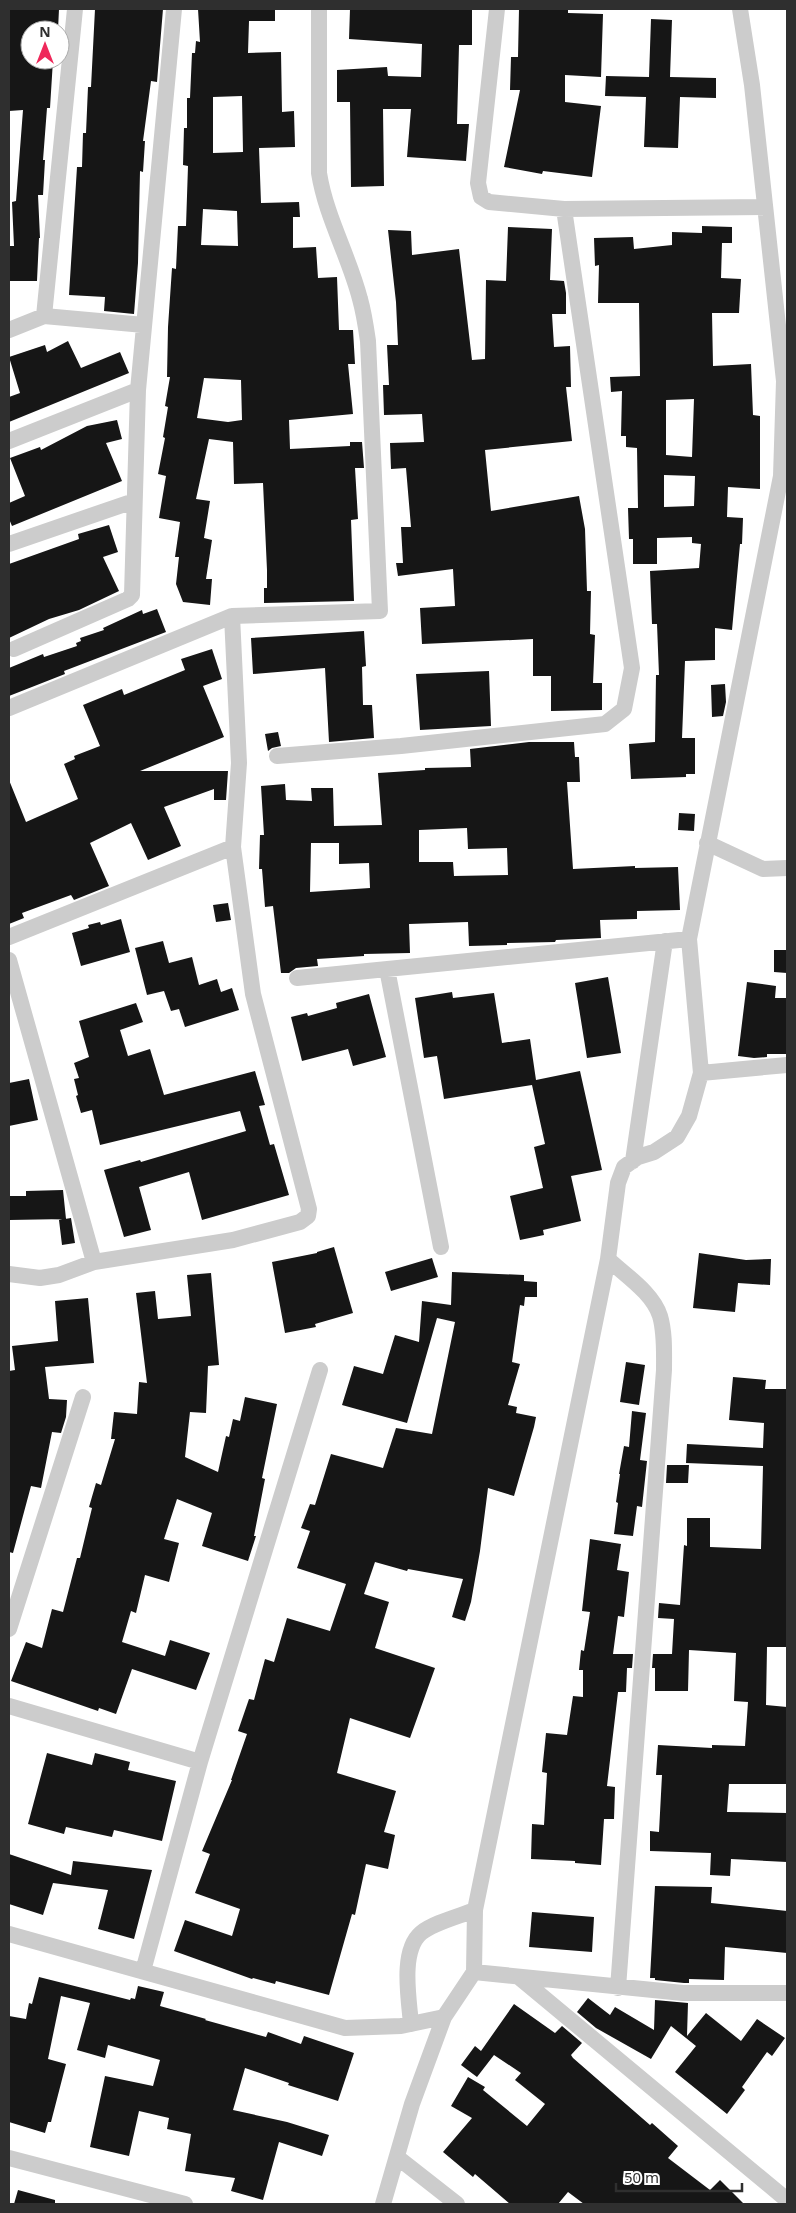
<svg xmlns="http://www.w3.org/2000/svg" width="796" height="2213" viewBox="0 0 796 2213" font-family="'Noto Sans',sans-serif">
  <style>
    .building { fill: #161616; fill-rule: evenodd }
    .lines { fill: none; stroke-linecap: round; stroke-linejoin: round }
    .minor { stroke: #ccc; stroke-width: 16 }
  </style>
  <rect width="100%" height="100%" fill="#fff"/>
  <!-- building -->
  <path class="building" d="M9,9h50l-1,21h-28v30h23l-3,48h-3l-4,52h2l-2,35h-5l2,43h-1l-2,43h-28v-35h5l-2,-44 4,-1 7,-91 -14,1z
    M95,9h68l-6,73 -6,-1 -8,60h2l-2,31 -3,-1 -2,92 -4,51 -30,-3 1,-14 -36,-2 8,-128h5l1,-34h3l2,-46h3z
    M198,9h77v12h-26l-1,32 33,-1 1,60 12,-1 1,36 -36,1 2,55 38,-1 1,15h-7v31l23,-1 2,31 19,-1 2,53h14l2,34h-7l5,50 -64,6 1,29 60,-3v-4h12l2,26h-9l3,51 -7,1 3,81 -90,2v-15h3v-18l-4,-87 -29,1 -1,-42 -24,-3 -13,60 14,2 -6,37 8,2 -6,39h6l-2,26 -27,-3 -7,-18 3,-27h-4l5,-35 -21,-4 7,-42 -8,-2 7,-36 -2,-1 5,-30 -3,-1 5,-29h-3l1,-50 4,-59 4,1 2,-43h8l2,-60 -5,-1 1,-37h3v-30h3l2,-45h3l1,-12 4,1zM242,96l1,56 -30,1v-56zM203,209l34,2 1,35 -37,-1zM204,378l37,2 1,40 -14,2 -31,-4z
    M350,9h122v36h-13l-2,79h12l-3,37 -59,-4 4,-48h-28l1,77 -33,1 -1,-85h-13v-32l50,-3 1,9 33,1 1,-33 -73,-5z
    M519,9h49v4l35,1 -2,63 -36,-2v27l36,4 -9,71 -49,-6 -1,3 -38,-7 16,-77h-10l1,-33h7z
    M651,19l21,1 -2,57 46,1v20l-36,-1 -2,51 -34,-1 2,-50 -41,-1 1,-20 43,1z
    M702,226l30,1v16h-10l-1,35 20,1 -2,34h-27l1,53 38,-2 2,51 7,1v73l-32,-2 -1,30 16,1 -1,26h-2l-8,86 -17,-2v32l-30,1 -3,77h13v36h-9v3l-55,2 -2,-35 26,-2 1,-67h3l-2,-51h-5l-2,-53 49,-3 2,-24 -9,-1v-6l-35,1v26h-24v-25h-4l-1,-31h10l-1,-60 -11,-1v-11h-5l1,-45 -11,1 -1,-15 30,-1 -1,-73h-41l1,-38 -4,1 -1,-28 39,-1 1,12 38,-4v-13l30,1zM694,399l-2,58 -26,-2v-55zM664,475l31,1 -1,30 -30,1z
    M508,227l44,2 -2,51 14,1 2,12v21h-14l2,33 16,-1 1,41h-5l6,54 -87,9 6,61 88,-15 6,33 2,62h4l-1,43 5,1 -2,48h9v27l-51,1v-35h-18v-37l-111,5 -2,-36 35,-2 -2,-37 -55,7 -2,-13h7l-2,-36h10l-5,-59 -15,1 -1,-26 34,-1 -2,-28 -38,1 -1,-30h6l-2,-40h11l-2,-43 -8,-72 23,1 1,24 47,-6 13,111 13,-1 1,-79 20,1z
    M68,341l13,27 39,-16 9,21 -120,49v-25l11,-4 -11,-36 36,-12 2,7z
    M117,420l5,19 -16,4 16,38 -110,45 -3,-7v-16l16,-7 -15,-38 30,-11 1,3 46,-24z
    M109,525l9,27 -15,5 16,34 -40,19 -30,9 -40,19v-74l70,-25 -1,-5z
    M157,609l9,23 -102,39 1,3 -56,22v-28l34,-14 1,3 33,-11 -1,-3 5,-2 -1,-3 24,-8 -1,-2 39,-18 1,4z
    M364,631l2,35 -4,1 1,38h9l2,33 -45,4 -4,-74 -72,6 -2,-36z
    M212,649l10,30 -19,7 21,51 -84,34h88l-2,29h-12v-11l-50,18 17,39 -33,14 -17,-37 -41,20 19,43 -35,14 -3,-5 -49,18 2,5 -15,6v-144l17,42 52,-23 -14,-35 11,-5 -1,-3 26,-10 -17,-41 39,-16 2,6 61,-25 -4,-11z
    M489,671l2,55 -71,4 -4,-56z
    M725,684l1,18 -3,14 -11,1 -1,-32z
    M278,732l3,14 -9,2 -4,3 -3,-17z
    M529,742h45l1,15h4l1,25h-13l6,87 62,-3v2l43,-1 2,43 -43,1v8l-37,1 1,18 -45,2 -1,2 -48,1v2l-38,1 -1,-24 -59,2 1,29 -46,1v2l-47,3 1,7 -22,2 -7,5h-8l-8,-67 -8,1 -3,-38h-3l1,-34h4l-3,-49 24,-2 1,16 26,1 -1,-13h22l1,38 48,-1 -4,-52 47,-3v-2l46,-1 -1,-18zM467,828l1,21 39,-1 1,27 -54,1 -1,-14h-34v-32zM311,843h28v21l30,-1 1,25 -60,4z
    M679,813l16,1 -1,17 -16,-1z
    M228,903l3,17 -15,2 -3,-17z
    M121,919l9,33 -49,14 -9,-33 17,-5 -1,-3 12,-3 1,3z
    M163,941l6,22 23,-6 7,28 18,-6 4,13 11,-4 7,22 -54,17 -6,-18 -8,2 -7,-20 -17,4 -12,-47z
    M774,950h13v23l-13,-1z
    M608,977l13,76 -34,5 -12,-75z
    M747,982l29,4 -1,12h12v56h-20v3l-13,1 -16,-2z
    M452,992l1,6 41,-5 8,50 28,-4 6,41 44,-9 22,99 -31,6 10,45 -38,9 1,5 -24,5 -10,-44 33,-8 -9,-41 11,-3 -13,-59 -88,14 -7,-43 -13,2 -9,-60z
    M369,994l17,63 -33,9 -5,-17 -46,12 -11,-44 16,-4 1,3 29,-8 -1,-5z
    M136,1003l7,19 -23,8 8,26 22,-7 14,46 91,-24 10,34 -6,1 11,39 4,-1 15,51 -87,25 -13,-48 -50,15 12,43 -27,7 -20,-67 36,-10 1,2 105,-31 -6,-20 -140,34 -8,-35 -11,3 -5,-17 2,-1 -4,-16 5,-1 -5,-15 15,-6 -10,-36z
    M29,1079l9,41 -29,6v-43z
    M63,1190l3,29 -57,1v-24h17v-5z
    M71,1218l4,25 -13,2 -3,-25z
    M334,1247l19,66 -38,11 1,3 -31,6 -13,-71 45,-9v-1z
    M699,1253l47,7 25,-1 -1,26 -32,-2 -3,29 -42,-4z
    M432,1258l6,19 -47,14 -6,-19z
    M452,1272l72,3v6l13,1v15h-12l-1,9 -4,-1 -8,57 8,2 -12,41 9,2 -1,6 20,4 -2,10 -20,69 -26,-8 -8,63 -9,51 -6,19 -13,-4 11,-38 -55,-10 -1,2 -32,-9 -11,32 25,8 -14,46 60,20 -25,70 -60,-20 -13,55 59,18 -12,41 11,3 -7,34 -22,-5 -11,51 -3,-1 -23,81 -53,-14 -1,3 -22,-6 -1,1 -78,-28 11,-31 47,16 8,-27 -45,-16 15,-39 -8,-3 30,-71h-1l16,-46 -9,-3 11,-32 5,1 11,-41 9,3 13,-44 43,13 16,-47 -49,-16 13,-37 -9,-3 9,-24 5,1 16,-51 52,14 13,-40 36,6 23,-112 -18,-4 -30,105 -65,-18 12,-39 29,8 12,-39 24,7 3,-41 29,4z
    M211,1273l8,92 -11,1 -2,47 -16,-1 -5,45 33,15 8,-36 3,1 4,-18 7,2 5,-24 32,7 -15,74 3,1 -11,57h2l-8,25 -46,-15 10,-33 -35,-14 -13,40 15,4 -10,39 -24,-7 -9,38 -5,-2 -9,31 43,14 5,-16 40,13 -14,37 -64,-21 -16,45 -17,-6 -1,3 -87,-30 15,-39 16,6 10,-39 11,3 14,-54h3l12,-50 -3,-1 7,-24 5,2 14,-46h-4l3,-27 23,2 2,-32 8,1 -11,-90 19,-2 3,28 33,-3 -4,-41z
    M88,1298l6,65 -49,4 4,32 18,1 -1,17 -5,16 -9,-1 -11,56 -10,-2 -18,67 -4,-1v-181l6,-1 -3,-24 46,-5 -3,-40z
    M626,1362l19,3 -6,40 -19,-3z
    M733,1377l33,3 -1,9h22v258h-20l-1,58 21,2v77h-58l-2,28 60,1v49l-56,-3 -1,17 -20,-1 1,-22 -61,-2v-20l9,1 3,-57h-6l2,-30 54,3v-3l33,1 3,-44 -14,-1 2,-48 -47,-3 -1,41h-33v-23h-3l1,-14h19l2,-35 -16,-1 1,-15 21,2 4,-60 3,1v-28h23v29l51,2 2,-83 -77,-3 1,-19 76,4 1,-25 -35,-3z
    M632,1411l14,2 -6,47 7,1 -5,46 -5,-1 -4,30 -19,-2 4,-31 -2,-1 4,-28h-1l5,-28 5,1z
    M667,1465h22l-1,18h-22z
    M590,1539l31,5 -4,26 12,2 -5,45 -6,-1 -5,38h20l-1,14h-5l-1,24h-8l-11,94 8,1 -1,32h-10l-3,46 -26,-2v-2l-44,-2 1,-35 12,1 3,-52 -5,-1 4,-39 21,2 6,-39 10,1v-27h-4l2,-20 3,1 6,-39 -8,-1z
    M47,1753l45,12 3,-12 35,9 -2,8 48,11 -14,60 -48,-11 -2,7 -46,-10 -2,7 -36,-10z
    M9,1854l62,21 2,-14 79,9 -18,69 -36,-10 10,-39 -55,-7 -10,32 -34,-11z
    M655,1886l57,1 -1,16 76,8v42l-62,-6 -1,33 -35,-1v4h-5l-29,-3v-2h-5z
    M532,1912l62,5 -2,35 -63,-5z
    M39,1977l91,23 1,-2 4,1 3,-13 26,6 -4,14 46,13 -1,1 61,17 2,-5 33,12 3,-8 50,17 -16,48 -50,-16 1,-2 -44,-15 -12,42 54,12 42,13 -7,21 -43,-14 -16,58 -32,-9 4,-13 -50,-7 6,-37 -24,-5 2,-11 -30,-7 -10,45 -39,-9 15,-71 48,10 7,-26 -52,-15 -3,13 -28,-8 13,-47 -29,-7 -13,63 18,5 -15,58h-3l-3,11 -36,-11v-106l17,3 3,-16 3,1z
    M588,1998l22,17 5,-8 39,23 1,-30 33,3 -1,33 19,-23 35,28 16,-22 28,19 -13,18 -5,-4 -25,35 3,3 -18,24 -52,-42 21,-26 -25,-20 -20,33 -55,-31 -19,-16z
    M514,2004l41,29 7,-7 20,17 -11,12 2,3 77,67 2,-2 26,23 -10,12 42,32 10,-10 24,24h-160l-16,-12 -10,12h-48l-35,-30 -2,3 -30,-25 29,-34 -21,-12 17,-29 17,10 -2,3 44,36 18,-22 -30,-24 6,-7 -27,-18 -17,22 -16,-12 14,-19 6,5z
    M18,2190l37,10v4h-41z"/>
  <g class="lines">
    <!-- minor -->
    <path class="minor" d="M497,9l-19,174 3,14 8,5 75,7 200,-2
      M44,316l100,9
      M9,330l35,-14 31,-307
      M138,390l36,-381
      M9,441l129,-51 -6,205 -4,4 -114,50
      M9,544l125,-43
      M232,616l148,-5 -12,-270c-2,-14 -4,-28 -8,-42 -11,-43 -34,-82 -41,-126v-164
      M9,708l223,-92 7,147 -6,84 -224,90
      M277,756l124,-10 204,-22 19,-15 8,-41 -68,-459
      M707,843l56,26 24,-1
      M9,960l85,302
      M387,969l54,278
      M297,978l392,-39
      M701,1073l86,-8
      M633,1161l32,-220
      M608,1259c17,16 45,34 52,57 5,17 4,37 4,54l-46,618
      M9,1274l31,4 19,-3 35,-13 139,-22 67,-18 8,-6 1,-7 -56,-215 -20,-147
      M9,1629l74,-232
      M9,1706l191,56
      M9,1934l336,94 56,-2 43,-9
      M143,1971l57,-209 120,-392
      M474,1972l209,21h104
      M520,1978l267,222
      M411,2024c-2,-25 -11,-73 10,-91 12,-10 39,-17 54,-23
      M397,2157l60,47
      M9,2158l176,46
      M383,2204l29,-100 32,-87 30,-45 1,-62 133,-651 10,-76 6,-16 14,-10 16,-5 23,-15 12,-21 12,-43 -12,-134 92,-463 3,-95 -32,-296 -12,-76"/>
  </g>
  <!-- border -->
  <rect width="796" height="2213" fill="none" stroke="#2f2f2f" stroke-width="20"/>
  <!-- north arrow -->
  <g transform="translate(45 45)"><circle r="24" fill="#ffffff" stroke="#acacac"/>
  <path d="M0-4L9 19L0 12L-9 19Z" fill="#ef285a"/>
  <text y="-8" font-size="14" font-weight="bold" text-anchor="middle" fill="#2f2f2f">N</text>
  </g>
  <!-- scale -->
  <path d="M616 2183v8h126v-8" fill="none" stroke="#2f2f2f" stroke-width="2.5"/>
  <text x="624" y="2183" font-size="15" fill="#2f2f2f" stroke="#ffffff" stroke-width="4" paint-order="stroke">50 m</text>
</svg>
